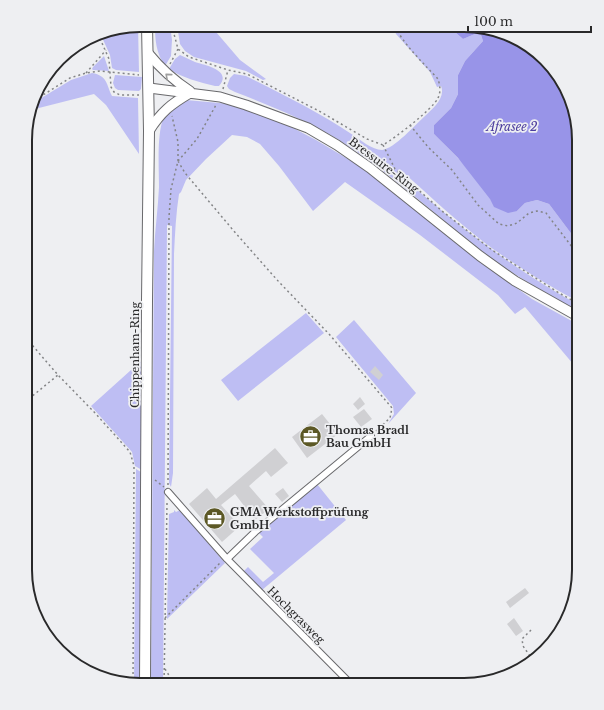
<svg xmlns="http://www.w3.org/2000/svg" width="604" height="710" viewBox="0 0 604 710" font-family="'Libre Baskerville',serif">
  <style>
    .green { fill: #bebef3 }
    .water { fill: #9894e8 }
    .building { fill: #d0d0d3 }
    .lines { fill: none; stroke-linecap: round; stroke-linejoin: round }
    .minor-casing { stroke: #69696c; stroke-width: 8 }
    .secondary-casing { stroke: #69696c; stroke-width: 11 }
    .primary-casing { stroke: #69696c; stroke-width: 12 }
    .path { stroke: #838486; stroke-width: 1.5; stroke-dasharray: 2 3; stroke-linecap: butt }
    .minor { stroke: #fff; stroke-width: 6 }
    .secondary { stroke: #fff; stroke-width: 9 }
    .primary { stroke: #fff; stroke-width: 10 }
    .oneway { stroke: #9f9f9f }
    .labels { text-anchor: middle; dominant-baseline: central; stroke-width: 3.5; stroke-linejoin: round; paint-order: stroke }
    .street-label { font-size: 11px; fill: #29292a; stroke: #eeeff2 }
    .poi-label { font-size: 11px; font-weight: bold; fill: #29292a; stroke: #eeeff2; text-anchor: start }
    .water-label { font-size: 12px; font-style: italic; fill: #4b3c9e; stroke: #eeeff2 }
    .rim { fill: none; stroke: #29292a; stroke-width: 2 }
  </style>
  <rect width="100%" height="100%" fill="#eeeff2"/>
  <!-- green -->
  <path class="green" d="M138,25l1,47 -23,-2 -4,-2 -2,-13 -10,-22z
    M155,25h15l2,15 -1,16 -6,10c-9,-13 -10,-26 -10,-41z
    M177,25h33l30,35 26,19 -3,1 -17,-9 -52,-14 -9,-6 -5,-7z
    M393,26h55l15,13 12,-5 6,1 2,6 -18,20 -7,14v19l-7,14 -17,17v9c20,20 48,47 61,73l22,4 8,-8 12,-3 12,4 30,40v58c-30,-16 -59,-34 -86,-53 -31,-23 -60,-50 -89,-76l-3,3c55,48 113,94 178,129v6c-36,-19 -71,-39 -103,-64 -45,-36 -88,-76 -137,-107 -33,-20 -68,-34 -104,-48l-6,-3 -2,-3 3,-8 4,-4 12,2c36,18 73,36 107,59 8,5 19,15 29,15 12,-1 34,-26 43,-34 7,-7 21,-18 16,-30l-4,1 -7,-15 -34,-38z
    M180,55c5,2 10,5 15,7 9,3 38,8 24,24h-4c-16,-4 -32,-8 -46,-17l6,-10z
    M104,56l5,15 -16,-1 -1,-1 1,-2z
    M92,73c16,3 14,11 20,23l26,2 1,56 -33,-49 -12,-11 -63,16 2,-7 38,-23z
    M115,75l27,2 -1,12 -2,2 -21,-1 -3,-2 -2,-5z
    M186,100l44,4 48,16 38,20 47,28 108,87 61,44 47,26v46l-54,-64 -10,7 -17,-19 -78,-60 -75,-53 -32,29 -34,-45 -19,-22 -13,-7 -15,-2 -26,24 -20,21 -5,12 -2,2c-3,19 -4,39 -5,60l-1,219 -2,14 -2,-4 3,-257 -5,-1 -4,460h-12l3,-434c1,-21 4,-43 5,-64 0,-19 -2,-47 3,-65 4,-11 14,-17 24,-22z
    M306,313l18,20 -86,68 -17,-21z
    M354,320l62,73 -28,31 6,-10 -1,-8 -57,-69z
    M141,361l1,109 -7,-4 -3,-14 -41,-46z
    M136,469l5,3 -1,213h-6z
    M317,484l29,36 -84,70 -18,-19 4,-4 15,15 11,-9 -24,-24 13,-12 -5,-5z
    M174,510l2,2 4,-2 45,53 -58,56 2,-105 5,-2z"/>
  <!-- water -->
  <path class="water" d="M448,26h31l6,2 2,3 5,1 1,-1 35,13 35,38 16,58v104l-30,-40 -12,-4 -12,3 -8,8 -9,2 -14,-6 -4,-8 -32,-41 -24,-24v-9l17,-17 7,-14v-19l7,-14 18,-20 -2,-6 -6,-1 -12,5z"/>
  <!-- building -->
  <path class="building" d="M375,366l8,9 -4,5 -9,-8z
    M360,397l5,7 -7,6 -5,-6z
    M364,409l8,10 -11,8 -8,-10z
    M322,414l16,20 -31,24 -15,-21z
    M275,448l13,15 -17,14 -5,-6 -17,15 20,23 -14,11 -20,-26 -14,11 19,21 -18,16 -33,-38 18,-16 9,11z
    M283,488l6,8 -7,6 -7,-8z
    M525,588l4,5 -19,15 -4,-6z
    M514,618l9,13 -7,5 -9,-12z"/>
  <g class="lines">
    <defs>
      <path id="minor" d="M168,492l59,67 125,126
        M227,559l28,-27 116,-96"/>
      <path id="secondary" d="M148,53c13,16 25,27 42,38
        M149,88l71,9 26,8 62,23 29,17 33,23 110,88 35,25 64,36
        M149,131c12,-19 22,-27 41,-38"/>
      <path id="primary" d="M145,685l2,-384 2,-170 -2,-106"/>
    </defs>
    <!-- minor casing -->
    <use href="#minor" class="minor-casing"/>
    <!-- secondary casing -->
    <use href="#secondary" class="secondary-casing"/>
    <!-- primary casing -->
    <use href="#primary" class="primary-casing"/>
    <!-- path -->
    <path class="path" d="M173,25l1,9 4,15 11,8 39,13 19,4 72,37 48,28 16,6c12,-7 50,-36 55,-47 3,-6 2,-13 0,-19 -10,-11 -40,-40 -42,-53
      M98,34l11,25 2,28 3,5 6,3h19
      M170,64l8,-15
      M86,73l20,-23
      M223,89l5,-19
      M35,100l35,-22 16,-5 14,-2 39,4
      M410,125l18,22 24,23 26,35 21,19 9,2 9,-3 12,-10 8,-2 9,2 33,43
      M383,145l12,24 47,42 50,39 67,43 20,11
      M178,161l7,12 48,57 46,52 50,52 63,74 -2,10 -14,13
      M178,161l19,-22 19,-34
      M26,338l32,37 38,39 34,38 4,14 -1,219
      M25,402l33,-27
      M155,480l9,7
      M168,485l1,-268 2,-28 7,-28v-19l-6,-26
      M165,618l56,-56
      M531,630l-9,9 1,7 9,13
      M165,669l10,16
      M164,685l3,-182"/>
    <!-- minor -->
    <use href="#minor" class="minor"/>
    <!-- secondary -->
    <use href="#secondary" class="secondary"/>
    <!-- primary -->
    <use href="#primary" class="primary"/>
  </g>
  <!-- one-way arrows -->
  <defs><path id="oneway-chevron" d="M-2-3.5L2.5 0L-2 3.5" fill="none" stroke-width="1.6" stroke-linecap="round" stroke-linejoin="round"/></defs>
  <use class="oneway" href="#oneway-chevron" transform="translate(168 76) rotate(-139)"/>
  <!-- icons -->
  <defs>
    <symbol id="office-disc" viewBox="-11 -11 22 22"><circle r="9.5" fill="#5c5825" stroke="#eeeff2"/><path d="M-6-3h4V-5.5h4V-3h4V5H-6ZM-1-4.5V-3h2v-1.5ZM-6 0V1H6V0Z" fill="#fff"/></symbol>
  </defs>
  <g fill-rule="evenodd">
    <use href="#office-disc" x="298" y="424" width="25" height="25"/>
    <use href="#office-disc" x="202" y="506" width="25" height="25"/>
  </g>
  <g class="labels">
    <!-- street labels -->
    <g class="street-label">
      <text transform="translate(384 165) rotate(37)">Bressuire-Ring</text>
      <text transform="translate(135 355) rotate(-90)">Chippenham-Ring</text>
      <text transform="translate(296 615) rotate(45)">Hochgrasweg</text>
    </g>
    <!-- poi labels -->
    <g class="poi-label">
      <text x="326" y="430">Thomas Bradl<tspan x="326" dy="13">Bau GmbH</tspan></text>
      <text x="230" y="512">GMA Werkstoffprüfung<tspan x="230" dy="13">GmbH</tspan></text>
    </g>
    <!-- water labels -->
    <g class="water-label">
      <text x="512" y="126">Afrasee 2</text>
    </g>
  </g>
  <!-- crop -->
  <path d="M0 0H604V710H0ZM140 32H464A108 108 0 0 1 572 140V570A108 108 0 0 1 464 678H140A108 108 0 0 1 32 570V140A108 108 0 0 1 140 32Z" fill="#eeeff2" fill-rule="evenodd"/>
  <path class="rim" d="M140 32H464A108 108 0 0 1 572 140V570A108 108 0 0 1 464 678H140A108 108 0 0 1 32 570V140A108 108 0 0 1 140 32Z"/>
  <!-- scale -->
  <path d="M468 26v6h123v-6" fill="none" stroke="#29292a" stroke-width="2"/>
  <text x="474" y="26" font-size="12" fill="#29292a" stroke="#eeeff2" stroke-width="3" paint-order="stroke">100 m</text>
</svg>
